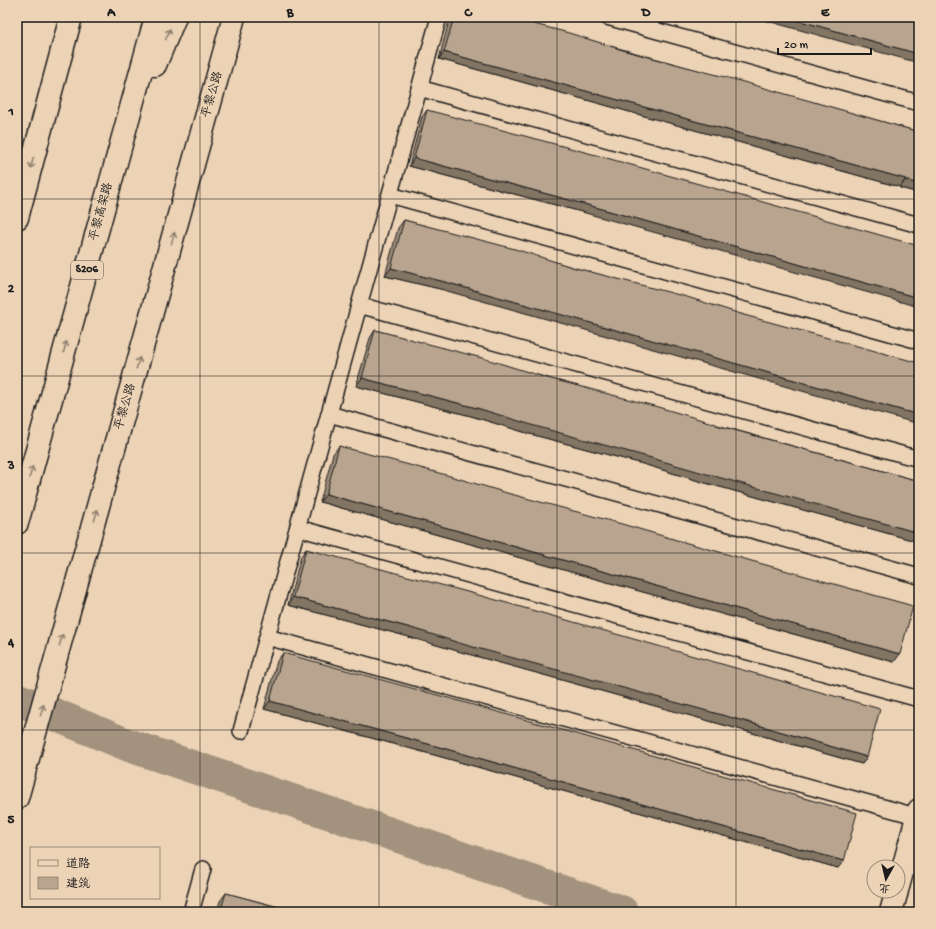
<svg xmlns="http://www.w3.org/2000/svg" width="936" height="929" viewBox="0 0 936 929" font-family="'Gochi Hand','LXGW WenKai TC',sans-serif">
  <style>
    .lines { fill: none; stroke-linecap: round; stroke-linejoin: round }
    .canal { stroke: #a2927e; stroke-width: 33 }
    .lane-casing { stroke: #1c1c1c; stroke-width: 18 }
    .street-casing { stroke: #1c1c1c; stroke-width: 25 }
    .primary-casing { stroke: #1c1c1c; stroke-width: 25 }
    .highway-casing { stroke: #1c1c1c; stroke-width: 25 }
    .lane { stroke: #edd3b5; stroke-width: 15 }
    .street { stroke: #edd3b5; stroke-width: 22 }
    .primary { stroke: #edd3b5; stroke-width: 22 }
    .highway { stroke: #edd3b5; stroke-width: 22 }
    .wall { fill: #9f8e7b; stroke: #1c1c1c }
    .shaded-wall { fill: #827464; stroke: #1c1c1c }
    .building { fill: #b9a58f; stroke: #1c1c1c }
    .oneway { stroke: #8f8170 }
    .grid { fill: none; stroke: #1c1c1c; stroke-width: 1; stroke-opacity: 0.55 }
    .labels { text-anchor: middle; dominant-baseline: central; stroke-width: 3.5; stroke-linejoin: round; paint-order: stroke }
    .shield { fill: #edd3b5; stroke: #5b534a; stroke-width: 1 }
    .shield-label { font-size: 11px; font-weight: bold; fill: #1c1c1c }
    .street-label { font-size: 12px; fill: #1c1c1c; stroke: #edd3b5 }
    .neatline { fill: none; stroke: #1c1c1c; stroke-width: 1.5 }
    .grid-label { font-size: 13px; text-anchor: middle; font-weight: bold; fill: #1c1c1c }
  </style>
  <rect width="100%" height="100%" fill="#edd3b5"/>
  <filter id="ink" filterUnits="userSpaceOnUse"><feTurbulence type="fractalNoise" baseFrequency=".025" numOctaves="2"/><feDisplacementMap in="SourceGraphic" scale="8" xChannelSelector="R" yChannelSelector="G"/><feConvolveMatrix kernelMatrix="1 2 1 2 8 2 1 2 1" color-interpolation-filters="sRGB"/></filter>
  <g filter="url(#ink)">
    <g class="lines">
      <!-- canal -->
      <path class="canal" d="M17,699l111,46 494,167"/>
      <defs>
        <path id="lane" d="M607,17l312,86
          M419,88l500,137
          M390,195l529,146
          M359,305l560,154
          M329,414l590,162
          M298,528l621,171
          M267,637l652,180
          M241,731l198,-714
          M191,912l12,-43"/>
        <path id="street" d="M898,887l21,-77
          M891,912l6,-21"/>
        <path id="primary" d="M17,798l217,-781"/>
        <path id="highway" d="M155,65l20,-48
          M17,218l54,-201
          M17,523l139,-506"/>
      </defs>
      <!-- lane casing -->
      <use href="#lane" class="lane-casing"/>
      <!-- street casing -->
      <use href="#street" class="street-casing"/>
      <!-- primary casing -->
      <use href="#primary" class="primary-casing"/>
      <!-- highway casing -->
      <use href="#highway" class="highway-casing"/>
      <!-- lane -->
      <use href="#lane" class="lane"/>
      <!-- street -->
      <use href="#street" class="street"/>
      <!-- primary -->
      <use href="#primary" class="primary"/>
      <!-- highway -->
      <use href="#highway" class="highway"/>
    </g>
    <!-- wall -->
    <path class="wall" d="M450,17h57l412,115v61l-19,-5v-1l-461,-128z
      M427,110l155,102 -173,-46 13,-49z
      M404,220l168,47 172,48 -304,-26 -55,-13 13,-48z
      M375,330l544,151v61l-217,-60 -59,-18 -113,-30 -59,-18 -115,-30 14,-48z
      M339,446l555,216 -574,-160 13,-48z
      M306,549l561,208 -5,7 -113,-32 -288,-80 -59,-17 -114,-30 13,-49z
      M283,653l555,215 -400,-112 -174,-47 13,-48z
      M226,893l71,19h-80l3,-11z"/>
    <!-- shaded-wall -->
    <path class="shaded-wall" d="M753,17h33l133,37v9z
      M444,52l462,127 -6,8 -461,-128z
      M414,158l174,47 331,93v9l-337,-95 -173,-46z
      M905,180l14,4v9l-19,-5z
      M391,268l54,14 474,133v9l-479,-135 -55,-13z
      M362,378l115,30 442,125v9l-217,-60 -59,-18 -113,-30 -59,-18 -115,-30z
      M326,494l574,160 -6,8 -574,-160z
      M293,597l115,30 347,97 112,33 -5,7 -113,-32 -288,-80 -59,-17 -114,-30z
      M270,701l173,47 401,113 -6,7 -400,-112 -174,-47z"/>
    <!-- building -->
    <path class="building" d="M454,17h53l62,16 57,18 114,30 179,51v52l-14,-4 1,-1 -462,-127z
      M786,17h133v37z
      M427,110l169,45 323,91v52l-331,-93 -174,-47z
      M404,220l111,29 57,18 115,30 57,18 175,48v52l-474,-133 -54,-14z
      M375,330l111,29 58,18 114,30 58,17v1l203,56v52l-212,-59 -59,-17 -113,-31 -58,-18 -115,-30z
      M339,446l111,30 57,17 115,31 58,17 233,65 -13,48 -574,-160z
      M306,549l169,45 405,115 -13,48 -112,-33 -289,-79 -58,-18 -115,-30z
      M283,653l169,46 405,114 -13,48 -401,-113 -173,-47z
      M226,893l71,19h-77z"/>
    <!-- one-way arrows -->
    <defs><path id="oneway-shaft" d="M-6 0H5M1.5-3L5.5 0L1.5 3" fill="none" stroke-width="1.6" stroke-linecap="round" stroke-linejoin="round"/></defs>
    <g class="oneway">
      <use href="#oneway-shaft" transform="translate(168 34) rotate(-67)"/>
      <use href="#oneway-shaft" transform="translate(32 163) rotate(105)"/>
      <use href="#oneway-shaft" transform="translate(173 238) rotate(-74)"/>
      <use href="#oneway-shaft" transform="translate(65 347) rotate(-75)"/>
      <use href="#oneway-shaft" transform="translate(138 363) rotate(-74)"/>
      <use href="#oneway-shaft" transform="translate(31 472) rotate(-75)"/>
      <use href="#oneway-shaft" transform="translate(96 515) rotate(-74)"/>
      <use href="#oneway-shaft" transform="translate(61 640) rotate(-74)"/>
      <use href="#oneway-shaft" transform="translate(42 710) rotate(-74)"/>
    </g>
  </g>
  <!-- grid -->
  <path class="grid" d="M200,17v895M379,17v895M557,17v895M736,17v895M17,199h902M17,376h902M17,553h902M17,730h902"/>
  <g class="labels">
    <!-- shield labels -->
    <rect class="shield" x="71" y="261" width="32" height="18" rx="3"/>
    <g class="shield-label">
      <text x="87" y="270">S206</text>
    </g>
    <!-- street labels -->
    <g class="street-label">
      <text transform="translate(213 95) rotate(-74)">平黎公路</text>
      <text transform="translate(102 212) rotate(-75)">平黎高架路</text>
      <text transform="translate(126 407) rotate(-74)">平黎公路</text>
    </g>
  </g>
  <!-- margin -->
  <rect width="936" height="929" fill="none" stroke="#edd3b5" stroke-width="44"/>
  <!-- legend -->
  <rect x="30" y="847" width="130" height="52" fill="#edd3b5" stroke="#998a78"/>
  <rect x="38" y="860" width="20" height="6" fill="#edd3b5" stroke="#998a78"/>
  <text x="66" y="867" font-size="12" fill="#1c1c1c">道路</text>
  <rect x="38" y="877" width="20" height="12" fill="#b9a58f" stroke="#998a78"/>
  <text x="66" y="887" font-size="12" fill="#1c1c1c">建筑</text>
  <!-- north arrow -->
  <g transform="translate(886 879) rotate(188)"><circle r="19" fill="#edd3b5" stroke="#998a78"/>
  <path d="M0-3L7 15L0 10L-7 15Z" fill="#1c1c1c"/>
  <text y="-6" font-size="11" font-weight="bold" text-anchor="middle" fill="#1c1c1c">北</text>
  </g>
  <!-- scale -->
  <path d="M778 48v6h93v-6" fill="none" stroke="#1c1c1c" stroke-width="2"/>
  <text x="784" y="48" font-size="12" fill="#1c1c1c" stroke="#edd3b5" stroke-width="3" paint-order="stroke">20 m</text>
  <rect x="22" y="22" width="892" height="885" class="neatline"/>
  <g class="grid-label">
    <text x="111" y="16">A</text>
    <text x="290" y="16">B</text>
    <text x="468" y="16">C</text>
    <text x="646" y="16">D</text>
    <text x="825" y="16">E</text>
    <text x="11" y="115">1</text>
    <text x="11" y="292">2</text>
    <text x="11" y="469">3</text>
    <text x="11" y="646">4</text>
    <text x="11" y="823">5</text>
  </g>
</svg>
